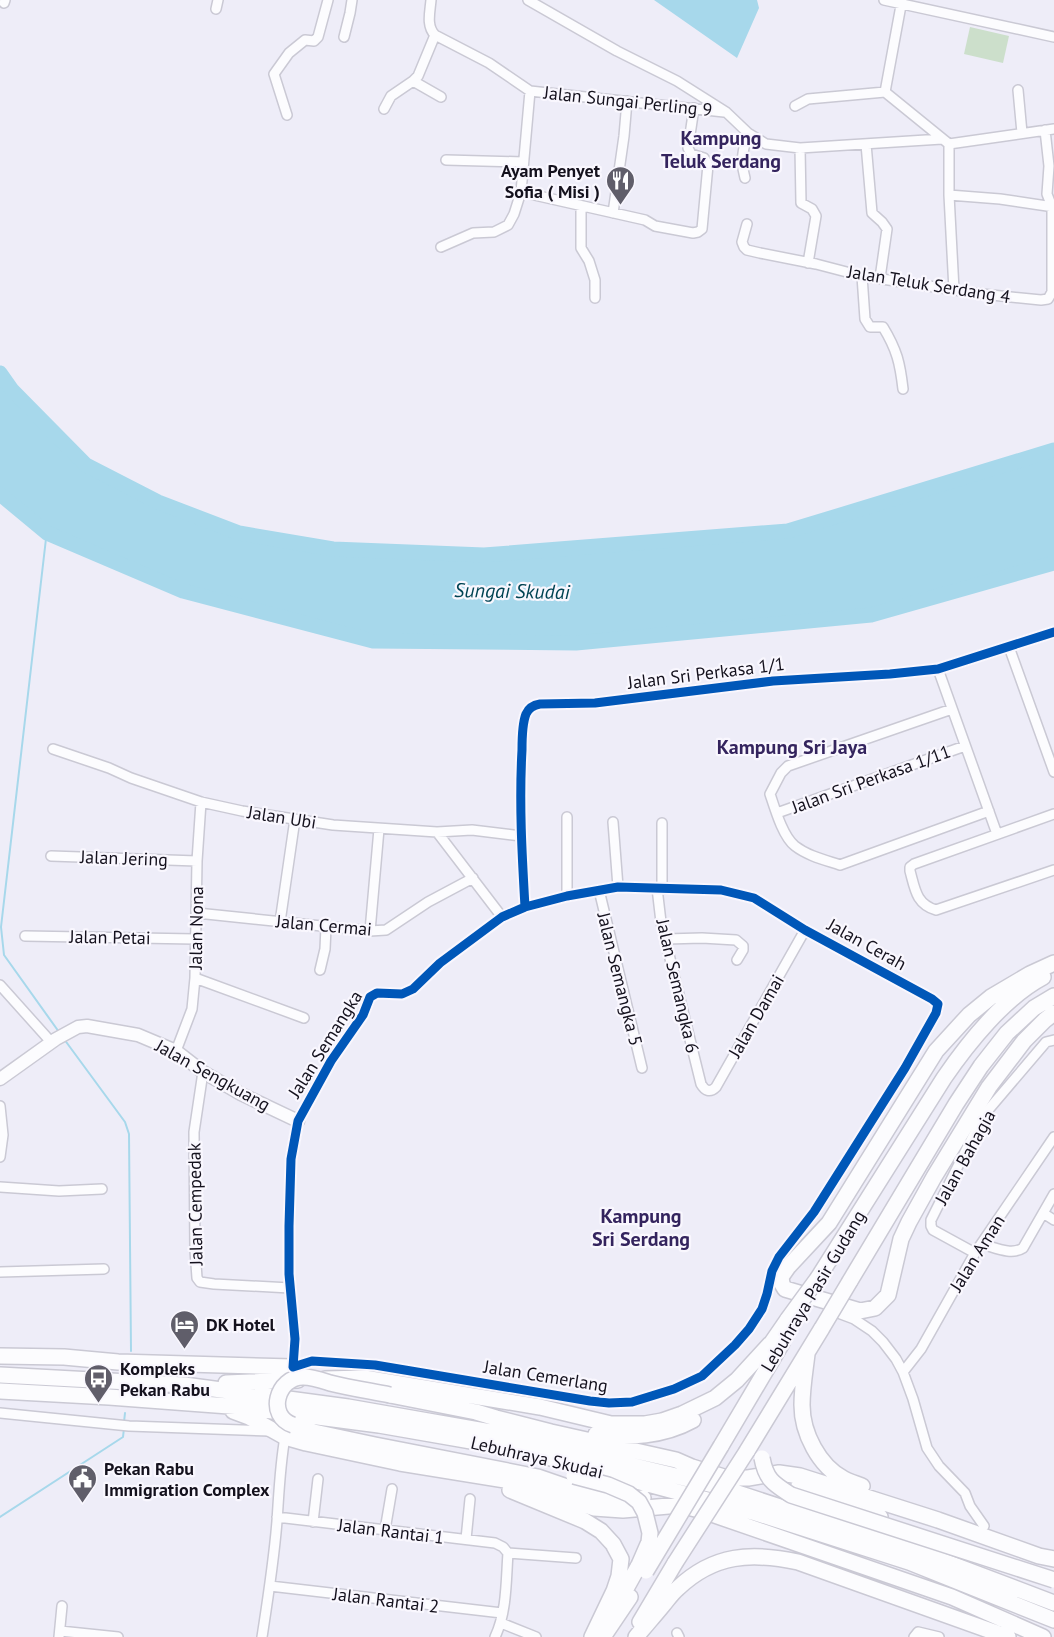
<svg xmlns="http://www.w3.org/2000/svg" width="1054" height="1637" viewBox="0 0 1054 1637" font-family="'PT Sans',sans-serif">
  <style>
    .grass { fill: #ccdfcb }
    .water { fill: #a7d8eb }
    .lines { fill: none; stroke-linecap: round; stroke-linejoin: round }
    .stream { stroke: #a7d8eb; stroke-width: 2 }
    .river { stroke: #a7d8eb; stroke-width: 15 }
    .minor-casing { stroke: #cac9d4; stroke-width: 12 }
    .tertiary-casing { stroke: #cac9d4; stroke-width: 15 }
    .trunk-casing { stroke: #cac9d4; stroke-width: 18 }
    .minor { stroke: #fcfcfe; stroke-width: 9 }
    .tertiary { stroke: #fcfcfe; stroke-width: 12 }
    .trunk { stroke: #fcfcfe; stroke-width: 15 }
    .trunk-bridge-casing { stroke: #cac9d4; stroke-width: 18; stroke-linecap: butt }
    .trunk-bridge { stroke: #fcfcfe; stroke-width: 15 }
    .cycleway-casing { stroke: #f9f7fe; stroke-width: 13 }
    .cycleway { stroke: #0057b8; stroke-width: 9 }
    .labels { text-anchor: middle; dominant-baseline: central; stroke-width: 4.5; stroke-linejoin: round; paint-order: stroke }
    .street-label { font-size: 18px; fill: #14111d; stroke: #f9f7fe }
    .poi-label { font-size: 18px; font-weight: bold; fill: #14111d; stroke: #f9f7fe; text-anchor: start }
    .neighbourhood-label { font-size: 20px; font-weight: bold; fill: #34245e; stroke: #f9f7fe }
    .water-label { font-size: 20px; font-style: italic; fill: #004353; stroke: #f9f7fe }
  </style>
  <rect width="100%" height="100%" fill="#eeedf8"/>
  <!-- grass -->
  <path class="grass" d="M970,27l39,9 -6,27 -39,-9z"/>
  <!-- water -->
  <path class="water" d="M654,0h103l2,8 -22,50z
    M0,373l12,17 74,75 72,37 81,31 94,16 151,6 304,-24 266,-81v113l-183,52 -295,28 -203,-2 -190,-50 -136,-58 -47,-39z"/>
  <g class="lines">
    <!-- stream -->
    <path class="stream" d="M47,530l-46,397 3,28 55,77
      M64,1039l61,83 4,12 2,217
      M124,1422l1,-9
      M0,1517l123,-80 1,-9"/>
    <!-- river -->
    <path class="river" d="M0,373l12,17 74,75 72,37 81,31 94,16 151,6 304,-24 266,-81
      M0,494l47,39 136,58 190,50 203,2 295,-28 183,-52"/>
    <defs>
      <path id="minor" d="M431,0c-1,12 -5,26 4,35l54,28 41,28 194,21
        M528,0l89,51 60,30 49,31 22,21 18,11 34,4 142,-9
        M884,0l170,37
        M4,3l1,-3
        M216,9l2,-9
        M344,37l6,-24 2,-13
        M413,81l28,16
        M1018,90l4,43
        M885,92l64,52v51l5,95
        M885,92l17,-92
        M795,106l13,-7 77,-7
        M384,109l7,-13 22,-15 5,-5 17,-41
        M287,115l-13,-41 15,-21 16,-13 9,1 4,-4 10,-37
        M866,144l6,69 10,9 5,7 -7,49
        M949,144l105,-15
        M800,148l1,55 11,6 4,7 -8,47
        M446,160l77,2
        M745,178c-5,-17 -2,-29 3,-45
        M521,192l124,28 10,6 38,7 5,-1 4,-3 6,-64 -4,-7 -13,-4 -3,-6 6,-40
        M949,195l51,4 54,8
        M581,206v42l8,13 6,19v18
        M613,213l11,-77 3,-35
        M747,224l-5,18 2,5 3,3 13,3 56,11 46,12 120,18 59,6 7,-1 4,-7v-85l-5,-13 2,-28 -4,-36
        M441,247l32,-14 21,-1 14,-7 6,-11 7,-22 9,-101
        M862,276l3,43 5,8h13c14,23 17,36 20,62
        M1009,647l45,125
        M938,669l59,165
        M952,709l-164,57 -7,7 -11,21c5,15 13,43 25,52 13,10 30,14 45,19l149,-54
        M53,749l56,19 22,10 70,24 41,9 91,14 104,7 35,-2 49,6
        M777,813l188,-67
        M1054,814l-140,50 -4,3v4c5,18 6,33 26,39l118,-40
        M567,817v79
        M613,822l5,65
        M437,832l65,85
        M51,856l146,5
        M618,887l103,3 33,8 51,32 127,69 6,5 -2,9 -31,55 -91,144 -35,45 -7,14 -5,23 -5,15 -13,20 -14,16 -33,31 -28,13 -42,13 -23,1 -19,-2 -215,-36 -63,-4 -19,6 2,-28 -6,-65v-48l2,-67 7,-38 33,-60 32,-46 7,-18 7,-4 25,1 11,-5 27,-26 62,-46 23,-10 42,-11z
        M657,888l4,34 40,162c4,7 9,9 15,3l89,-157
        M662,888v-65
        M599,890l43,178
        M525,907c-3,-52 -6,-104 -3,-157 0,-11 0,-26 4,-36 3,-7 8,-9 14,-10l55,-1 178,-22 117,-7 48,-5 116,-37
        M197,913l173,18 16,-1 42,-28 45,-24
        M280,922l15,-103
        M370,931l9,-102
        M25,936l170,3
        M666,939l36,-1 34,2 7,6v4l-6,10
        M320,970l5,-21 1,-22
        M195,978l109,40
        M0,985l52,58
        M176,1051l16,-42 3,-31 2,-117 4,-59
        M203,1072l-9,60 1,118 2,28 3,4 14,2 76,4
        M0,1106l3,29 -3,22
        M0,1187l59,4 43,-2
        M1043,1213l11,7
        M981,1244c13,3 30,12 42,4l31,-54
        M975,1253l-42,-23 -2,-4v-6l52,-104 63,-74 8,-2
        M0,1272l104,-3
        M830,1310l24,9 18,12 11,11 13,17 7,13 10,27 14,49 12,18 26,27 5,13 14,20
        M903,1372l18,-23 54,-96 79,-116
        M0,1413l129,13 141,5
        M277,1517l218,26 8,4 5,6c-2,27 -1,59 -13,84
        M313,1522l5,-43
        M385,1530l7,-41
        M466,1539l4,-40
        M508,1553l68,5
        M270,1586l232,27
        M501,1623l35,14
        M60,1631l58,6
        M677,1633l2,4
        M59,1637l3,-31
        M262,1637c6,-39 12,-77 15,-116 2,-29 3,-56 8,-84
        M914,1637l4,-5 21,5"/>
      <path id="tertiary" d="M0,1079l56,-40 22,-12 9,-1 51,9 38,16 27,21 38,22 57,27"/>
      <path id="trunk" d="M1054,963l-24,11 -39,23 -22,18 -33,36 -107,172 -41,44 -7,10 1,7 3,5 75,22 15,-3 13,-13 13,-56 8,-17 25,-45 55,-90 35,-46 21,-21 9,-7
        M818,1278l126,-200c24,-35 61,-81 99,-101
        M850,1281l106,-177 25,-38 26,-33 27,-25 20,-12
        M766,1351l22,-32
        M807,1354c-2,17 -5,34 -5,51 0,28 17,61 42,74 6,3 12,5 18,7
        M0,1356l64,1 54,5 175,5
        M0,1375l184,10 164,22 154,27 211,51 217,71 124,47
        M325,1379l39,-1 176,29 71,17h34l17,-3 20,-7 33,-16 22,-18 33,-36
        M226,1383l72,-3
        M0,1391l109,6 133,10 137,18 138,24 239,64 153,49 145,58
        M390,1395l86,17 20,6 55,14 125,28 16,7 35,11h21l31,-5 21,3 138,44 101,36 15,3
        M233,1411l16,6 36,20 21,6 94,20 117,19 77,26 29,2 57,-5 23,6 249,86 91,40
        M293,1425l21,7 61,13 163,32 61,21 19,2 25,-2
        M596,1434c32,5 68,2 97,-14
        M721,1446l61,-103
        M747,1451l75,-123
        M799,1485l81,32
        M510,1490l75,31 16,10 12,13 8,15 -2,17 -5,15 -22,46
        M618,1603l21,-38
        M640,1622l35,-59
        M603,1637l27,-40
        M636,1637c9,-11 18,-21 27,-32 5,-6 9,-12 15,-17 36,-34 73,-36 120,-26l210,75"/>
    </defs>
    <!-- minor casing -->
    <use href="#minor" class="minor-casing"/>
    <!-- tertiary casing -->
    <use href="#tertiary" class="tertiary-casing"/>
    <!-- trunk casing -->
    <use href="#trunk" class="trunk-casing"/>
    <!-- minor -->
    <use href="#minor" class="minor"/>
    <!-- tertiary -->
    <use href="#tertiary" class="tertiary"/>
    <!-- trunk -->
    <use href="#trunk" class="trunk"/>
    <defs>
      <path id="trunk-bridge" d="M788,1319l30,-41
        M822,1328l28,-47
        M293,1425c-27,-9 -16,-48 10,-48 10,0 18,3 27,6 20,5 40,8 60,12
        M762,1458c4,22 12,26 29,37l263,85
        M574,1476l34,9 21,9 10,8 6,11 5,20 -1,9 -10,23
        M675,1563l72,-112
        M646,1571l75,-125"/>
    </defs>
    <!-- trunk-bridge casing -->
    <use href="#trunk-bridge" class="trunk-bridge-casing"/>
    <!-- trunk-bridge -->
    <use href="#trunk-bridge" class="trunk-bridge"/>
    <defs>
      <path id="cycleway" d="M618,887l103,3 33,8 51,32 127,69 6,5 -2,9 -31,55 -91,144 -35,45 -7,14 -5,23 -5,15 -13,20 -14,16 -33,31 -28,13 -42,13 -23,1 -19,-2 -215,-36 -63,-4 -19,6 2,-28 -6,-65v-48l2,-67 7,-38 33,-60 32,-46 7,-18 7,-4 25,1 11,-5 27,-26 62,-46 23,-10 42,-11z
        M525,907c-3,-52 -6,-104 -3,-157 0,-11 0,-26 4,-36 3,-7 8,-9 14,-10l55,-1 178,-22 117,-7 48,-5 116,-37"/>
    </defs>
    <!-- cycleway casing -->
    <use href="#cycleway" class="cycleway-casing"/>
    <!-- cycleway -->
    <use href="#cycleway" class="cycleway"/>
  </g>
  <!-- icons -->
  <defs>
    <symbol id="restaurant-pin" viewBox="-11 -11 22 30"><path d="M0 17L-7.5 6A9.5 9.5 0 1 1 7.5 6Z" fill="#605e6a" stroke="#f9f7fe"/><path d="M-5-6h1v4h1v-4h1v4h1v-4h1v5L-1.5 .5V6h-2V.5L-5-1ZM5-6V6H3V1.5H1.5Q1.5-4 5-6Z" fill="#fff"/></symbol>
    <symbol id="hotel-pin" viewBox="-11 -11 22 30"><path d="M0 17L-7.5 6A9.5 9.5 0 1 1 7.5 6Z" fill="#605e6a" stroke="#f9f7fe"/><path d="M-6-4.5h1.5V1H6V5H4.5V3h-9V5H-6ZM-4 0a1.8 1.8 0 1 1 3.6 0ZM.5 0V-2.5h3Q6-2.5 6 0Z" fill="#fff"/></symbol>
    <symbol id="bus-pin" viewBox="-11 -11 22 30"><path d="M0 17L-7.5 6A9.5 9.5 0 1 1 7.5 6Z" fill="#605e6a" stroke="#f9f7fe"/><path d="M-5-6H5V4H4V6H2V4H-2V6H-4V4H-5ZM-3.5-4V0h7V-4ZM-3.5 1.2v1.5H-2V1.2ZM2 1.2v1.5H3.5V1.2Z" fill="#fff"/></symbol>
    <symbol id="civic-pin" viewBox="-11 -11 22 30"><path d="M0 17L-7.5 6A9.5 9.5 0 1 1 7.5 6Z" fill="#605e6a" stroke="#f9f7fe"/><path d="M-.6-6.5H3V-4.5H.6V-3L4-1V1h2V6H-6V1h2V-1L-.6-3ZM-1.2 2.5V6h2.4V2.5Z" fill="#fff"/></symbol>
  </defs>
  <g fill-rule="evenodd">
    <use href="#restaurant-pin" x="604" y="164" width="33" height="45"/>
    <use href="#hotel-pin" x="168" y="1308" width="33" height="45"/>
    <use href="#bus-pin" x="82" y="1362" width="33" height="45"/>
    <use href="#civic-pin" x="66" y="1462" width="33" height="45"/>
  </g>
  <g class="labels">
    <!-- street labels -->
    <g class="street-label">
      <text transform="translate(628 101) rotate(6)">Jalan Sungai Perling 9</text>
      <text transform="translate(929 284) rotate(9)">Jalan Teluk Serdang 4</text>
      <text transform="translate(706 673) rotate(-7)">Jalan Sri Perkasa 1/1</text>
      <text transform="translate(871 779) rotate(-20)">Jalan Sri Perkasa 1/11</text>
      <text transform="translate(282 817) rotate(9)">Jalan Ubi</text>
      <text transform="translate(124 858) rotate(2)">Jalan Jering</text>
      <text transform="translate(324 925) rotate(5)">Jalan Cermai</text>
      <text transform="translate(196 928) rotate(-89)">Jalan Nona</text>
      <text transform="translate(110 937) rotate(1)">Jalan Petai</text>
      <text transform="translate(867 944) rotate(29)">Jalan Cerah</text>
      <text transform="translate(620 979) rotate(76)">Jalan Semangka 5</text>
      <text transform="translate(678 986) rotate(77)">Jalan Semangka 6</text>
      <text transform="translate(756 1016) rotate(-60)">Jalan Damai</text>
      <text transform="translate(325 1044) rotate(-58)">Jalan Semangka</text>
      <text transform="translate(213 1075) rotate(29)">Jalan Sengkuang</text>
      <text transform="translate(965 1157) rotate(-61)">Jalan Bahagia</text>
      <text transform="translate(195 1204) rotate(-91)">Jalan Cempedak</text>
      <text transform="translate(977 1253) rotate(-58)">Jalan Aman</text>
      <text transform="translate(813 1291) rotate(-59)">Lebuhraya Pasir Gudang</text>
      <text transform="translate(546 1376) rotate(9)">Jalan Cemerlang</text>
      <text transform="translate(537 1457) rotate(13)">Lebuhraya Skudai</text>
      <text transform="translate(391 1531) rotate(7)">Jalan Rantai 1</text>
      <text transform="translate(386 1600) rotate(7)">Jalan Rantai 2</text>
    </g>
    <!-- poi labels -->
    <g class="poi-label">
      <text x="600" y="170" text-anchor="end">Ayam Penyet<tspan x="600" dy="21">Sofia ( Misi )</tspan></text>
      <text x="206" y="1324">DK Hotel</text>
      <text x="120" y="1368">Kompleks<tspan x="120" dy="21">Pekan Rabu</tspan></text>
      <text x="104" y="1468">Pekan Rabu<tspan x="104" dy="21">Immigration Complex</tspan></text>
    </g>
    <!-- neighbourhood labels -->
    <g class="neighbourhood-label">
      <text x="721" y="138">Kampung<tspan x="721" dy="23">Teluk Serdang</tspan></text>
      <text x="792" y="747">Kampung Sri Jaya</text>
      <text x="641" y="1216">Kampung<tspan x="641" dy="23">Sri Serdang</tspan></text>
    </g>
    <!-- water labels -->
    <g class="water-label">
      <text transform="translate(512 591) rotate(1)">Sungai Skudai</text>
    </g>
  </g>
</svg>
